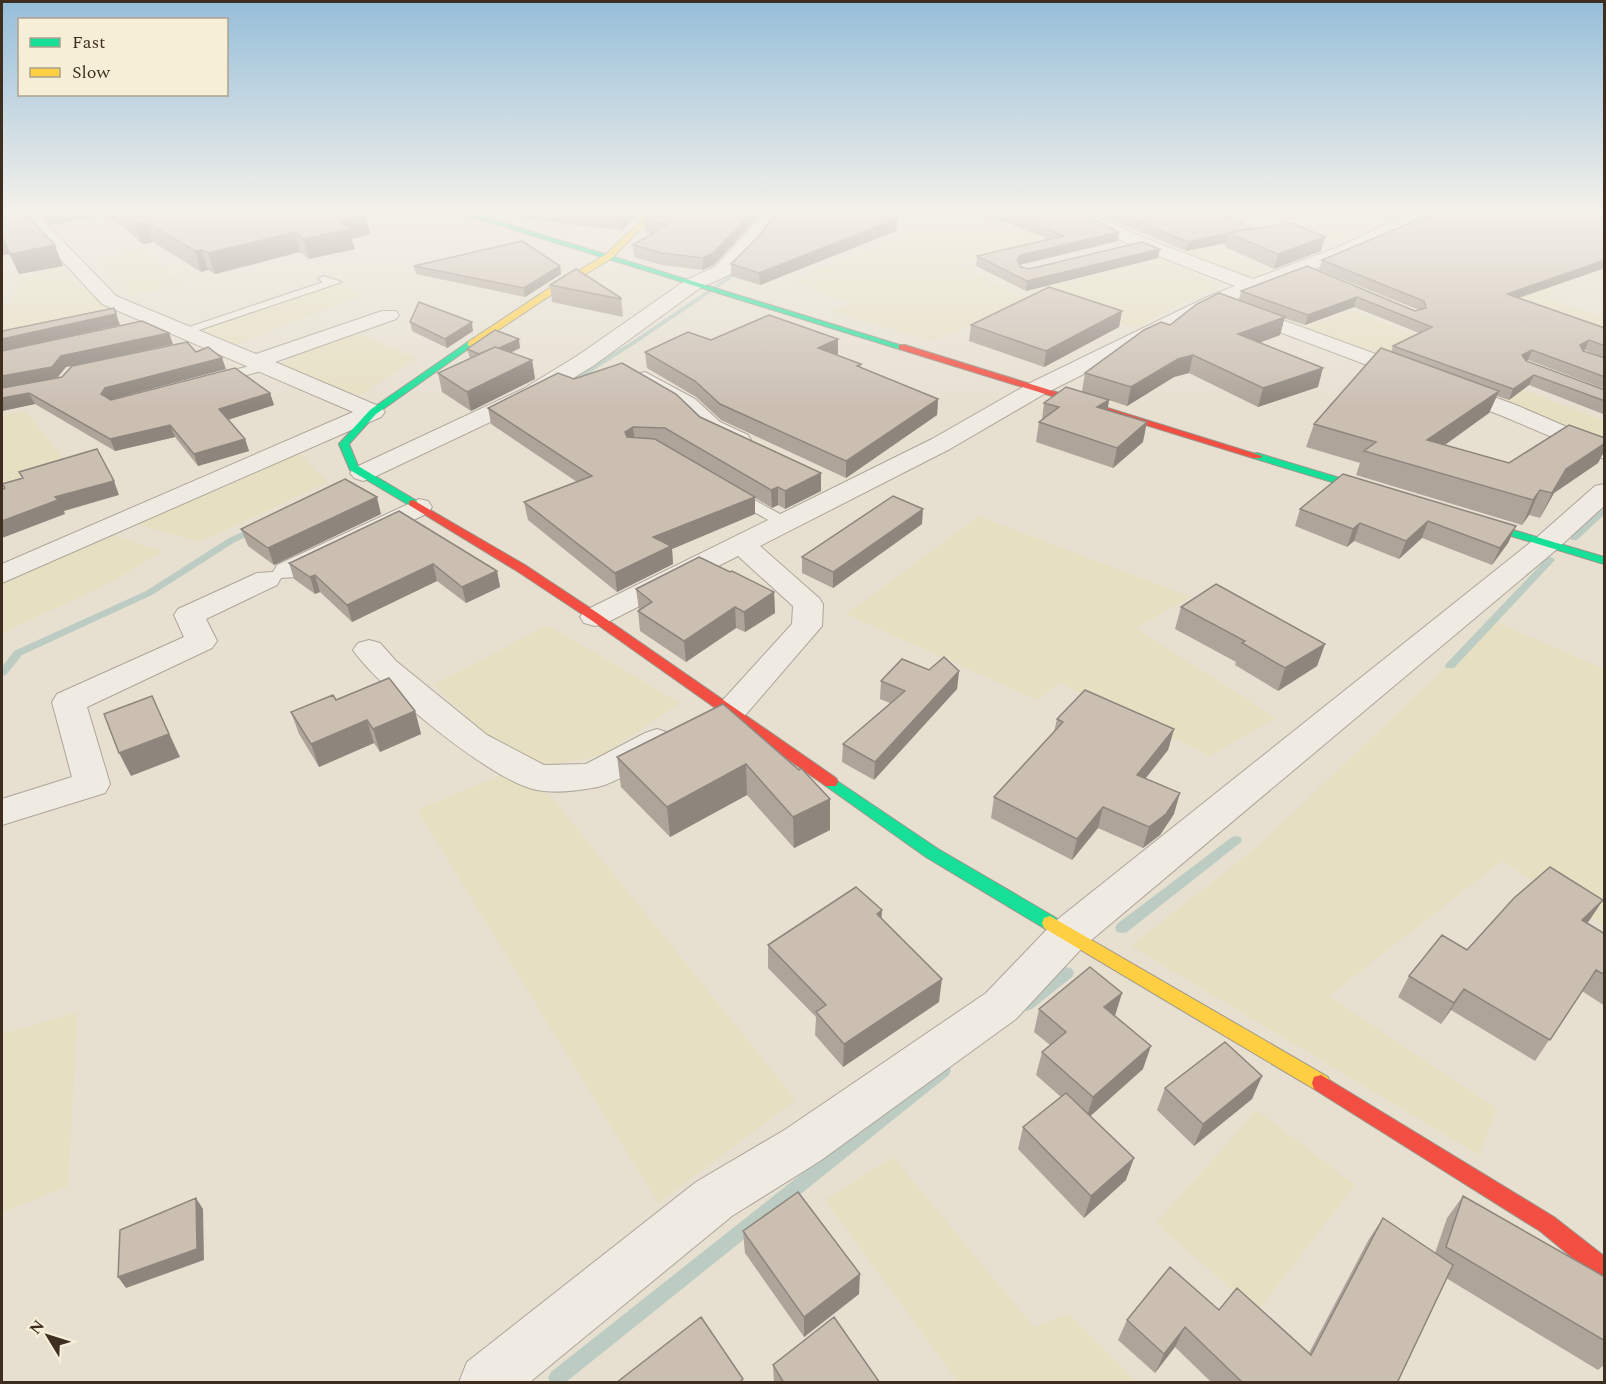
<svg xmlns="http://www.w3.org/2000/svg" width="1606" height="1384" viewBox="0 0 1606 1384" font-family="Spectral,serif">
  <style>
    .farmland { fill: #e6dfc2 }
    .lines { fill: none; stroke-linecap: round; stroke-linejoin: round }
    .stream { fill: #bcccc2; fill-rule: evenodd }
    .lane-casing { stroke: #ada599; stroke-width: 2 }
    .street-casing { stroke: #ada599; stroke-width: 2 }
    .fast-casing { stroke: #9c958a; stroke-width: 2 }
    .slow-casing { stroke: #9c958a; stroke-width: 2 }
    .jam-casing { stroke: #9c958a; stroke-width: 2 }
    .lane { fill: #efebe3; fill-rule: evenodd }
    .street { fill: #efebe3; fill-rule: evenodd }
    .fast { fill: #16e098; fill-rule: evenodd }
    .slow { fill: #ffcf43; fill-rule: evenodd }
    .jam { fill: #f24e42; fill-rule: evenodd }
    .wall { fill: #afa499; fill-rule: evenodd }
    .shaded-wall { fill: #8e867d }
    .building { fill: #cbbfb2; stroke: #8e867d; stroke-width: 1.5 }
  </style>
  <rect width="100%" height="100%" fill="#e7e0d1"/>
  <!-- farmland -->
  <path class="farmland" d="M908,213h58l11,6 29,-6 96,19 -146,31 72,36 -95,42 -100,-29 16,-9 -54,-22 51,-23 55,-17z
    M1087,213h278l14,5 -55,26 -82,-25 -55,14 81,38 -24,8z
    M141,250l43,33 -52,13 -34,-37z
    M1163,259l58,26 -57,27 -26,16 -24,-7 -5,2 -83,-31z
    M1354,260l164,19 40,13 -13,6 59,18v20z
    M62,267l31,30 24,14 -115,26v-32l12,-3 3,-23z
    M334,284l32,10 -135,52 -39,-15z
    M1353,311l63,25 -13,6 201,79v24l-237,-97h-11l-55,-19z
    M354,331l62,27 -56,37 -21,-5 -59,-27z
    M25,411l42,51 -65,21v-67z
    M295,450l33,32 -128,60 -70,-19z
    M979,516l212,81 -55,31 140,90 -66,38 -150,-73 -23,17 -191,-86z
    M107,533l56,18 -59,35 -102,47v-54z
    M1494,621l110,48v256l-102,-64 -173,135 168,113 -18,46 -348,-209 127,-100z
    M548,625l132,78 -77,52 -59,12 -47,-23 -64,-59z
    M503,774l47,21 246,305 -138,103 -241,-393z
    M78,1012l-10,174 -66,27v-179z
    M1257,1110l98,75 -98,127 -101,-89z
    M893,1157l141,170 35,-13 68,68h-179l-133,-182z"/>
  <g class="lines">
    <!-- stream -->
    <path class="stream" d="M1370,213h8l10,4 10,-4h8l-18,8z
      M742,267l5,1 -112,76 -66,42 -7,-2 69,-42z
      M1601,509h3v6l-27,25h-6v-4z
      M256,526l3,1v4l-24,11 -83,53 -130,60 -16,20 -4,1v-9l12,-16 132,-60 83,-53z
      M1550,557l3,1 2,2 -2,2 -99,106h-8l-1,-2 1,-2 101,-106z
      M1236,836l4,1 2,3 -2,3 -113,89 -5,1 -5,-1 -2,-4 2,-4 115,-87z
      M1067,967l5,2 2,4 -2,4 -40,32 -5,2 -5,-2 -2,-4 2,-4 40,-32z
      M944,1064l5,1 2,5 -2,5 -383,307h-16l-2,-4 3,-6 388,-307z"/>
    <defs>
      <path id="lane" d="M324,276l18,6 -155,52h-8l-2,-3 146,-49 -5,-3z
        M264,362l7,4 -2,3 -52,14 -7,-4 2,-3z
        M732,488l59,32 2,3 -8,5 -6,-2 -53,-30 -2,-3z"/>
      <path id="street" d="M18,213h18l80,83 140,58 126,-43h14l3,4 -3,4 -121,43 106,45 4,5 -4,5 -379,166v-19l351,-152 -251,-108z
        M765,213h17l-25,33 -28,29 -29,13 -107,78 -54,33 -167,79 -9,3 -9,-3 -4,-5 4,-5 169,-79 54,-33 109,-76 29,-13z
        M1067,213h22l58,26 106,40 83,-31 75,-35h22l-85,43 -127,49 -175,88 -96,56 -190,97 59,52 4,6 -1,22 -80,93 -12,3 -12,-3 -5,-8 79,-87 1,-18 -55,-50 -132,67 -11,3 -11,-3 -4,-6 4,-6 348,-172 98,-56 177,-86 28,-11 -100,-39z
        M1241,305l275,100 88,38v16l-104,-44 -266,-100 -3,-4 3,-4z
        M645,372l50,27 25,23 28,13 3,5 -3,5c-30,8 -50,-22 -71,-37 -13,-9 -27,-16 -40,-24l-3,-5 3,-5z
        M1604,484v22l-48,44 -473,397 -67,72 -196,142 -88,55 -202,166h-71l8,-20 229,-180 90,-53 200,-136 67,-70 483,-385 59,-52z
        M419,499l9,2 4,6 -4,6 -131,64 -16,1 -4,7 -71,34 11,22 -5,7 -125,59 23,77 -5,9 -103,32v-26l70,-22 -20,-75 5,-8 127,-57 -10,-22 4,-6 79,-36 16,-1 4,-7z
        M369,640l11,3 16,18 91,74 57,30 42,-1 59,-31 12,-4 12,4 5,8 -5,8c-21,12 -53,36 -77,39 -16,3 -39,5 -55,2 -43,-7 -159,-103 -184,-140l5,-7z"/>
      <path id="fast" d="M460,213h11l435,134 -7,2z
        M468,342l7,2 -99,70 -27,30 9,22 59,35v4h-8l-59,-35 -11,-26 31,-34z
        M1257,453l126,38 1,2 -5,3 -4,-1 -122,-37v-4z
        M1469,517l135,40v7l-139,-42v-4z
        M831,777l107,72 118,69 2,5 -2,5 -6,2 -6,-2 -118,-71 -100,-71 -2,-4 2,-4z"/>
      <path id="slow" d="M649,213h7l-45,46 -51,30 -86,57h-6v-4l86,-57 51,-30z
        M1050,916l278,161 2,6 -2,6 -7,2 -7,-2 -270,-161 -2,-5 2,-5z"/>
      <path id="jam" d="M899,345h6l357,111 -1,2h-8l-354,-109z
        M413,500l112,65 74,49 237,164 2,4 -2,4h-10l-235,-166 -74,-49 -108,-66v-4z
        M1321,1075l233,142 50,39v23l-8,-2 -56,-46 -226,-142 -2,-6 2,-6z"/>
    </defs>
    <!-- lane casing -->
    <use href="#lane" class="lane-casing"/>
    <!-- street casing -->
    <use href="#street" class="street-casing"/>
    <!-- fast casing -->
    <use href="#fast" class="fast-casing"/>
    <!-- slow casing -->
    <use href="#slow" class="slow-casing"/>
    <!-- jam casing -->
    <use href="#jam" class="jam-casing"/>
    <!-- lane -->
    <use href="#lane" class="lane"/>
    <!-- street -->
    <use href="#street" class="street"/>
    <!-- fast -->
    <use href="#fast" class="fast"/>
    <!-- slow -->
    <use href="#slow" class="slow"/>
    <!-- jam -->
    <use href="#jam" class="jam"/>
  </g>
  <!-- wall -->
  <path class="wall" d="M2,213l61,53 -44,8 -10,-20 -7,1z
    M39,213h326l5,21 -18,5 3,10 -46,10 -9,-7 -85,22 -7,-4 -7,2 -48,-30 -11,2 -18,-17 -23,-12 -50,10z
    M517,213h123l-18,17 -97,-11z
    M762,213l-48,52 -11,5 -41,-5 -28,-8 -1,-12 19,-12 -7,-1 -1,-11z
    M776,213h123l-3,18 -136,54 -29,-9v-12l28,-28z
    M981,213h101l36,28 -99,24 2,2 8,2 129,-11 -132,33 -50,-25 1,-10 71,-17z
    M1095,213h121l37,16 68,22 -47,18 -49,-22 1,-4 -40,8z
    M1427,213h178v55l-86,30 86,30v61l-77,-29 -2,1 79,29v23l-2,1 -74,-29 -20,15 -12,-4 -8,17 -44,32 64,18 96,-25v12l-7,13 -44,30 -14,25 -11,-3 -7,10 -166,-50 4,-12 -54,-16 8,-23 77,-72 2,-6 26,-13 -65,-26 -49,18 -21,-7 -4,17 -21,8 59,44 -60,20 -69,-34 -15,4 -47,29 -18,-6 -2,10 36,32 -30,26 -77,-26 3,-20 3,-2 2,-17 38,-12 3,-18 85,-48 69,-25 2,-9 66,-25 108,45 4,-1 -100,-40 3,-10 104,-43zM1585,350l14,6 -16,-5z
    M414,266h146l1,8 -36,23 -109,-23z
    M550,285l71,13 2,19 -71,-15z
    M1122,311l-3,16 -75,40 -75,-26 2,-16z
    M410,322l63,9 -26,17 -35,-17z
    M711,340l127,14 -2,1 25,9v3l77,32 -1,16 -91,63 -125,-58 -25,-23 -49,-29 -2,-16z
    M173,344l-107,23 -9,11 139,-26 30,17 -115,30 159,-6 4,12 -46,15 17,19 4,12 -51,15 -23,-29 -60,14 -80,-47 -33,7v-60z
    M520,348l-9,5 21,7 3,19 -64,32 -29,-19 -4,-19 32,-15 -3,-9z
    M574,379l247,94v18l-36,18 -7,-4 -6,3 -17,-10v16l-83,35 1,15 -56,28 -89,-72 -4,-18 53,-20 -86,-58 -3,-16z
    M1300,509l216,17 -8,17 -16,22 -70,-27 -23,21 -45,-18 -7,6 -52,-21z
    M399,511l98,60 3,16 -34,16 -29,-22 -85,41 -32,-30 -5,2 -21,-15 -5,-16 3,-1z
    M381,514l-107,51 -26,-19 -7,-17z
    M922,524l-89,64 -31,-15v-16z
    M730,572l44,20 1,21 -30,19 -9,-4 -50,34 -46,-31 -2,-20 1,-1 -3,-21z
    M1181,607l144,37 -8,22 -39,25 -43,-26 1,-3 -61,-33z
    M929,670l30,1 -2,18 -83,91 -32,-18 1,-18 47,-41 -10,-4 1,-18z
    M336,700l79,11 6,23 -41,18 -6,-9 -55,24 -20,-33 -8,-22z
    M723,704l76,66 31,60 -36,18 -47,-53 -77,42 -49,-50 -4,-30z
    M1057,719l117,10 -6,21 -22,28 28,36 -14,21 -17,13 -45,-20 -26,32 -81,-42 3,-21 60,-65z
    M1603,900l-16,23 18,11v72l-23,-15 -47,70 -84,-51 -10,14 -43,-27 11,-21 58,-26z
    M882,910l-1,8 58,84 -96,65 -28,-32 1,-18 -48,-49v-23z
    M1122,993l-8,23 29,53 -53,47 36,64 -42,38 -66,-69 5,-22 38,-30 -25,-22 6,-23 8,-7 -16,-13 5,-23z
    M1262,1076l-10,23 -58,47 -37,-36 8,-22z
    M1463,1196l142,81v87l-7,6 -152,-92 -49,105h-185l-37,-36 -20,26 -37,-33 9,-20 92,-10 90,43 60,-114 14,-21 52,35 12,-35z
    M743,1231l116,63 -55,43 -59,-84z
    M773,1365l107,18h-106z"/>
  <!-- shaded-wall -->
  <path class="shaded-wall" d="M46,213h55v2l-50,10z
    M627,213h13l-18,17 -1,-12z
    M751,213h11l-48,52 -11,5v-12z
    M898,213h1l-3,18 -136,54 -1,-12z
    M366,215l4,19 -18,5 3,10 -46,10 -6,-20 36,-18z
    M146,222l7,20 -11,2 -7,-20z
    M295,232l5,20 -85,22 -7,-21z
    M1119,232l-1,9 -99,24 -2,-5 4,-5z
    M1228,233l-2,10 -40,8 2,-9z
    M1325,237l-4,14 -47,18 4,-15z
    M2,238l7,16 -7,1z
    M55,245l8,21 -44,8 -9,-20z
    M1160,249l-2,9 -132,33 1,-10z
    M202,250l6,20 -7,2 -6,-21z
    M1605,260v8l-102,35 4,-9z
    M560,266l1,8 -36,23 -1,-9z
    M1357,297l-3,10 -49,18 3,-10z
    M114,308l6,17 -118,26v-12z
    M1122,311l-3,16 -75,40 2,-16z
    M1285,317l-5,18 -46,17 4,-18z
    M472,322l1,9 -26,17 -2,-9z
    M169,333l4,11 -107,23 -9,11 -55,12v-14l59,-20z
    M519,339l1,9 -37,17 -2,-9z
    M838,339v15l-20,10v-16z
    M1589,340l-4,10 -9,5 4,-10z
    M1532,350l-4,10 -10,5 4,-10z
    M1193,355l-4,18 -15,4 -47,29 4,-19 47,-28z
    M222,358l4,11 -117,31 -8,-6 4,-6z
    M532,360l3,19 -64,32 -4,-19z
    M1323,368l-5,19 -60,20 5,-19z
    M1534,375l-5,10 -20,15 4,-11z
    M1499,391l-10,22 -71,51 9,-24z
    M29,393l6,11 -33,7v-13z
    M270,393l4,12 -50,16 -5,-12z
    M938,399l-1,16 -91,63v-17z
    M1109,400l-3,19 -9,-12z
    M1147,422l-4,20 -30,26 4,-20z
    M170,425l5,12 -60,14 -5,-12z
    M633,427l2,17 -8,5 -2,-17z
    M245,439l4,12 -51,15 -4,-12z
    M1605,443v7l-7,13 -44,30 -14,25 12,-25 14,-24z
    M821,473v18l-36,18v-18z
    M114,481l5,14 -55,16 1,3 -63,24v-17l53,-24z
    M778,487v18l-6,3 -1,-18z
    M1540,490l-11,25 -7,10 11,-25z
    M377,497l4,17 -107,51 -6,-17z
    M755,497v17l-83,35 1,15 -56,28 -2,-19 38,-36z
    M923,509l-1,15 -89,64v-16z
    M1428,521l-6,17 -23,21 7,-18z
    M1360,523l-6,18 -7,6 6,-18z
    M1516,526l-8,17 -16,22 8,-17z
    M433,564l4,17 -85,41 -5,-17z
    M497,571l3,16 -34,16 -4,-16z
    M315,575l5,17 -5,2 -5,-17z
    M774,592l1,21 -30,19 -1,-20z
    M735,607l1,21 -50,34 -2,-21z
    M1325,644l-8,22 -39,25 7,-23z
    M959,671l-2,18 -83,91 1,-18z
    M152,696l28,61 -49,19 -12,-23z
    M415,711l6,23 -41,18 -7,-23z
    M367,720l7,23 -55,24 -8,-23z
    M1174,729l-6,21 -36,45 5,-20z
    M746,764l1,31 -77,42 -3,-30z
    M1180,793l-6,21 -14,21 -17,13 6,-21z
    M830,799v31l-36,18 -1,-31z
    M1103,807l-5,21 -26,32 5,-21z
    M1603,900l-14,21 -21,20 14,-21z
    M882,910l-2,24 -3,-20z
    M942,979l-3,23 -96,65 1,-23z
    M1464,989l-13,21 -10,14 13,-21z
    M1122,993l-7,23 -18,14 7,-23z
    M1151,1046l-8,23 -57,51 7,-23z
    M1262,1076l-10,23 -58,47 9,-22z
    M1134,1158l-8,22 -42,38 7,-22z
    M196,1198l7,11 1,51 -78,28 -8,-11z
    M860,1274l-1,20 -55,43v-20z
    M1185,1327l-10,20 -20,26 9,-19z"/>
  <!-- building -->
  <path class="building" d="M2,213h23l30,32 -45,9 -8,-17z
    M123,213h242l1,2 -27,6 11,8 -47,10 -8,-7 -87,21 -6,-3 -7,1 -49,-29 -11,2z
    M571,213h56l-6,5z
    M651,213h100l-38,40 -10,5 -41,-5 -29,-8 35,-21 -24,-3z
    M776,213h122l-2,6 -137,54 -28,-9 28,-28z
    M1006,213h76l37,19 -98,23 -4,5 4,7 8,2 113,-27 18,7 -133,32 -50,-25 87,-20z
    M1119,213h97l37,15 -65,14z
    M1434,213h171v47l-98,34 98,34v18l-16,-6 -9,5 3,6 22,7v19l-73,-27 -10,5 4,6 79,29v11l-71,-26 -21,14 -120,-43 39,-19 -75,-30 -49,18 -67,-24 66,-25 108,45 11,-3 -2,-7 -102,-41z
    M1292,223l33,14 -47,17 -50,-21z
    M522,241l38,25 -36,22 -110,-22z
    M576,269l45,29v1l-71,-14z
    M1049,287l73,24 -76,40 -75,-26z
    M1219,293l66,24 -47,17 85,34 -60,20 -70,-33 -15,4 -47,28 -46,-14 59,-43 17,-8 9,3 27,-21z
    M419,302l53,20 -27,17 -35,-17z
    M114,308l2,6 -114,25v-8z
    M769,315l69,24 -20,9 43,16 -4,2 81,33 -92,62 -126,-57 -25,-23 -50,-29 43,-20 23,8z
    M142,321l27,12 -108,23 -9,11 -50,9v-25z
    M495,330l24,9 -20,9 -4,-1 -16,7 -12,-5z
    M187,342l9,10 12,-5 14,11 -117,30 -4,6 10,6 124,-32 35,25 -51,16 26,30 -51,15 -24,-29 -60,14 -81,-46 -27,5v-10l60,-11 10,-11z
    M495,347l37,13 -65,32 -29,-19z
    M1381,348l118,43 -72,49 82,23 60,-38 36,13v5l-39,26 -14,24 -12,-3 -7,10 -169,-49 12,-9 -62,-18z
    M622,363l54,31 24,23 121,56 -36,18 -7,-4 -7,3 -106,-62 -32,-1 -8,5 2,5 28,2 100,58 -102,40 18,9 -56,27 -91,-71 68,-26 -104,-68 70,-35 16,6z
    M1066,387l43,13 -12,7 50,15 -30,26 -78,-26 20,-15 -15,-4z
    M97,449l17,32 -59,16 3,3 -56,21v-31l3,-2 -3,-4 21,-6 -4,-6z
    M1343,474l173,52 -16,22 -72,-27 -22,20 -46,-18 -7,6 -53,-20z
    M345,479l32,18 -109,51 -27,-19z
    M893,496l30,13 -90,63 -31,-15z
    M399,511l98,60 -35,16 -29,-23 -86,41 -32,-30 -5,2 -21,-14 3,-1z
    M699,557l31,15 2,-1 42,21 -30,20 -9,-5 -51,34 -46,-30 14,-9 -16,-13z
    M1216,584l109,60 -40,24 -43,-25 3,-2 -64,-34z
    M944,657l15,14 -84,91 -32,-18 62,-53 -24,-10 21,-22 27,11z
    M389,678l26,33 -42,18 -6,-9 -56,24 -20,-32 42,-17 3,5z
    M1085,690l89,39 -37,46 43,18 -14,21 -17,13 -46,-20 -26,32 -83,-42 69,-75 -6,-3z
    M152,696l17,38 -50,19 -15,-39z
    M723,704l76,66 2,-2 29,31 -37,18 -47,-53 -79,43 -50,-50z
    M1550,867l53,33 -21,20 23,14v41l-9,-5 -46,70 -86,-51 -10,14 -45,-27 33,-41 25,15 47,-52z
    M856,887l26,23 -5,4 65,65 -98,65 -28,-32 10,-7 -58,-60z
    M1090,967l32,26 -18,14 47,39 -58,51 -51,-45 24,-20 -27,-23z
    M1225,1042l37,34 -59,48 -38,-36z
    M1066,1093l68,65 -43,38 -68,-69z
    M798,1192l62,82 -56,43 -61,-86z
    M1463,1196l142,81v64l-159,-94z
    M196,1198l1,51 -79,28 2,-47z
    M1383,1218l70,47 -56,118h-154l-58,-56 -21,27 -37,-34 43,-53 49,43 18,-22 74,67z
    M701,1317l42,62 -4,4h-123z
    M834,1317l46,66h-96l-11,-18z"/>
  <!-- sky -->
  <linearGradient id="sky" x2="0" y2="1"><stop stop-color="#96bed9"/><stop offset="0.52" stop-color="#f4f1ea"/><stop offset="1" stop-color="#f4f1ea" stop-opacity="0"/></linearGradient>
  <rect width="1606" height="407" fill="url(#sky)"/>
  <!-- border -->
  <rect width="1606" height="1384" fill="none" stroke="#3d2e20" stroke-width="6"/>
  <!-- legend -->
  <rect x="18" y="18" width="210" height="78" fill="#f7eed8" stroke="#ada18e" stroke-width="1.5"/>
  <rect x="30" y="38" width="30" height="9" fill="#16e098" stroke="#ada18e" stroke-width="1.5"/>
  <text x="72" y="48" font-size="18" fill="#3d2e20">Fast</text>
  <rect x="30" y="68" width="30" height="9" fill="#ffcf43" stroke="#ada18e" stroke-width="1.5"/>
  <text x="72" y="78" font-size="18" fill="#3d2e20">Slow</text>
  <!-- north arrow -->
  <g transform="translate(48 1336) rotate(308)" stroke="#f7eed8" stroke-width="4.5" paint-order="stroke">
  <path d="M0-4.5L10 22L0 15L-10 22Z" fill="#3d2e20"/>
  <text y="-9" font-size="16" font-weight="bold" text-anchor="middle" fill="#3d2e20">N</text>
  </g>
</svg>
